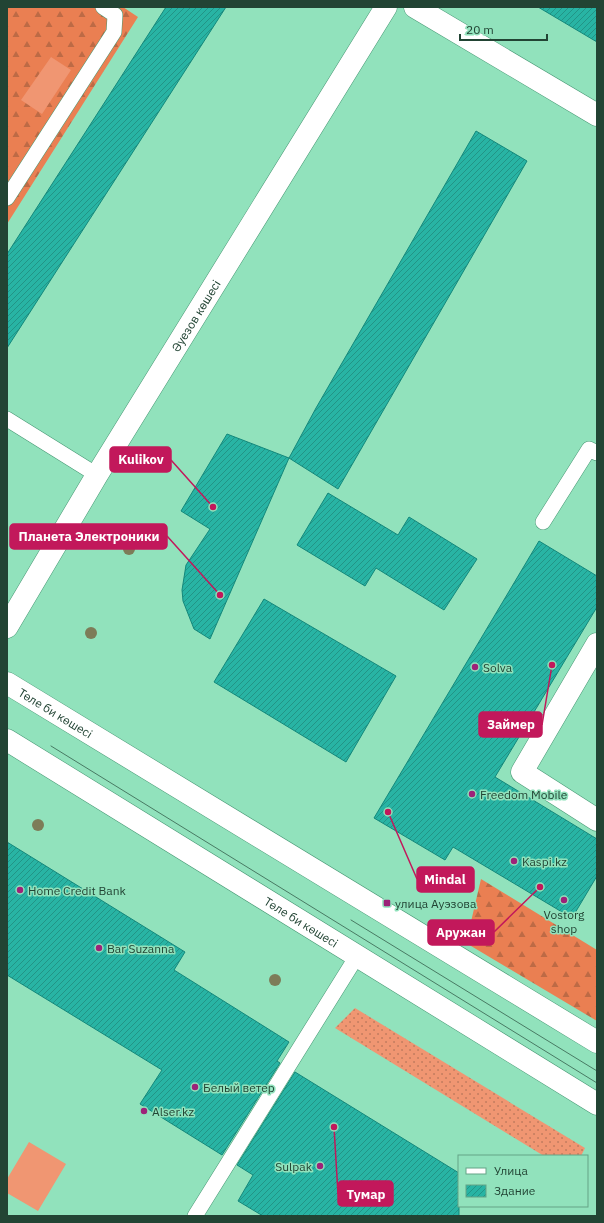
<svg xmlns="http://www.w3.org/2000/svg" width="604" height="1223" viewBox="0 0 604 1223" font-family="'IBM Plex Sans',sans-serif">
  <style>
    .grass { fill: url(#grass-dots) }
    .forest { fill: url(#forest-firs) }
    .pitch { fill: #f09672 }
    .building { fill: url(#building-hatch); stroke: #13887b }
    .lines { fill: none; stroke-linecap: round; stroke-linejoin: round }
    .lane-casing { stroke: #479874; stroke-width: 16 }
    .street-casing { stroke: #479874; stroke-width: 23 }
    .secondary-casing { stroke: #479874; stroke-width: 23 }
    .lane { stroke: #fff; stroke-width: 15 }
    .street { stroke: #fff; stroke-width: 22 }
    .secondary { stroke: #fff; stroke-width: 22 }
    .tram { stroke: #487a63; stroke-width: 1 }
    .tree { fill: #7d7c58 }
    .poi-dot { fill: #9d2279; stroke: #91e2bc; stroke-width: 1.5 }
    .labels { text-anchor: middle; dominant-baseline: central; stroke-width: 3; stroke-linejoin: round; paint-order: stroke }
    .street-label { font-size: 12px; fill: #224434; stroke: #91e2bc }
    .poi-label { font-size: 12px; fill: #224434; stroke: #91e2bc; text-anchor: start }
    .leader { fill: none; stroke: #c2185b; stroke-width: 1.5 }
    .callout-dot { fill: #c2185b; stroke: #91e2bc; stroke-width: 1.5 }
    .callout { fill: #c2185b; stroke: #c2185b; stroke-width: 1.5 }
    .callout-label { font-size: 13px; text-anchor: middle; font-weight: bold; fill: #fff }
  </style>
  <defs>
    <pattern id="grass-dots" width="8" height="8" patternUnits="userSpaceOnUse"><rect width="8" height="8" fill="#f09672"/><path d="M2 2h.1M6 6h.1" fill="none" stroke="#c27c5e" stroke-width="1.8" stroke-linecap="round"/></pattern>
    <pattern id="forest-firs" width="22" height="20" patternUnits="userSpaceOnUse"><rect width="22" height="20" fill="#ea7f52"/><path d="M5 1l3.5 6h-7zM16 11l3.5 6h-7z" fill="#bd6a45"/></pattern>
    <pattern id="building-hatch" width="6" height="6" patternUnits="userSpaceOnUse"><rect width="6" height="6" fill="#28b4a4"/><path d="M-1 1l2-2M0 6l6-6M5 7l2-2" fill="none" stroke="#229486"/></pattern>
  </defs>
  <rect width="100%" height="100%" fill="#91e2bc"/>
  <!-- grass -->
  <path class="grass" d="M355,1008l230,140 -4,8h-37l-209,-128z"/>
  <!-- forest -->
  <path class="forest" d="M7,7h116l15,10 -131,207z
    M481,879l116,71v71l-131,-78z"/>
  <!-- pitch -->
  <path class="pitch" d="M51,57l20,13 -29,44 -21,-14z
    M29,1142l37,22 -28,47 -31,-18v-14z"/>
  <!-- building -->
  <path class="building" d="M166,7h60l-219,341v-94z
    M538,7h59v35z
    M476,131l51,30 -189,328 -49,-31 27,-50z
    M227,434l62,24 -79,181 -16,-10 -11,-28 -1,-11 4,-25 24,-36 -29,-18z
    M328,493l70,42 11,-18 68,42 -33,51 -68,-42 -11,18 -68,-41z
    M539,541l58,35v31l-102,170 102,62v37l-25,42 -119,-71 -8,13 -71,-42z
    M264,599l132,77 -50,86 -132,-80z
    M7,842l178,110 -11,18 115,72 -12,19 3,2 -58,92 -82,-51 22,-34 -155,-95z
    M295,1072l164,101v43h-196l-25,-15 15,-26 -16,-10z"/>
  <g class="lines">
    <defs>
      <path id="lane" d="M7,198l107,-166 1,-17 -12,-8
        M7,419l90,56
        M543,522l46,-73 8,4
        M195,1216l162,-260"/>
      <path id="street" d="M415,7l182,108
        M597,644l-75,128 75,48"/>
      <g id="secondary">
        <path id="s1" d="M7,627l90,-152 289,-468"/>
        <path id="s2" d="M7,683l590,359"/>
        <path id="s3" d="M7,740l590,364"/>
      </g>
    </defs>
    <!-- lane casing -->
    <use href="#lane" class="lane-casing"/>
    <!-- street casing -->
    <use href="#street" class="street-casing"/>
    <!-- secondary casing -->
    <use href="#secondary" class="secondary-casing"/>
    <!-- lane -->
    <use href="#lane" class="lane"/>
    <!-- street -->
    <use href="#street" class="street"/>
    <!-- secondary -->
    <use href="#secondary" class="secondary"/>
    <!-- tram -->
    <path class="tram" d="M51,746l546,337
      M351,920l246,151"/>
  </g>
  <!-- trees -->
  <g class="tree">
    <circle cx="129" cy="549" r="6"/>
    <circle cx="91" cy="633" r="6"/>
    <circle cx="38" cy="825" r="6"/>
    <circle cx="275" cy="980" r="6"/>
  </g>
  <!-- markers -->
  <g class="poi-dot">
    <circle cx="475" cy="667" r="4"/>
    <circle cx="472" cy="794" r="4"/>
    <circle cx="514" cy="861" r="4"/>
    <circle cx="20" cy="890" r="4"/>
    <circle cx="564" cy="900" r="4"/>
    <rect x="383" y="899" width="8" height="8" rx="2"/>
    <circle cx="99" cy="948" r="4"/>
    <circle cx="195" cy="1087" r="4"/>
    <circle cx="144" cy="1111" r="4"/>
    <circle cx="320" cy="1166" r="4"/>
  </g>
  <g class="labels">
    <!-- street labels -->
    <g class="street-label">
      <text stroke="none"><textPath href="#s1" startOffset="364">Әуезов көшесі</textPath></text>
      <text stroke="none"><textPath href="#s2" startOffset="57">Төле би көшесі</textPath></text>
      <text stroke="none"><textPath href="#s3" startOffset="346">Төле би көшесі</textPath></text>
    </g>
    <!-- poi labels -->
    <g class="poi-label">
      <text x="483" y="667">Solva</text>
      <text x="480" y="794">Freedom Mobile</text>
      <text x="522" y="861">Kaspi.kz</text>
      <text x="28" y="890">Home Credit Bank</text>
      <text x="395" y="903">улица Ауэзова</text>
      <text x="564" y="914" text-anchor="middle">Vostorg<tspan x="564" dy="14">shop</tspan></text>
      <text x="107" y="948">Bar Suzanna</text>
      <text x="203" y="1087">Белый ветер</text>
      <text x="152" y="1111">Alser.kz</text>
      <text x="312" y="1166" text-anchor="end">Sulpak</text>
    </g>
  </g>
  <!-- callouts -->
  <path class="leader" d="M213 507L171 460M220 595L167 536M552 665L542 725M388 812L417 879M540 887L494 932M334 1127L338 1194"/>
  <g class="callout-dot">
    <circle cx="213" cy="507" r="4"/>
    <circle cx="220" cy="595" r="4"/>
    <circle cx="552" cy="665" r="4"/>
    <circle cx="388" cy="812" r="4"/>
    <circle cx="540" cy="887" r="4"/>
    <circle cx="334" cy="1127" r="4"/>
  </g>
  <g class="callout">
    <rect x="110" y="447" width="61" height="25" rx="4"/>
    <rect x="10" y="524" width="157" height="25" rx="4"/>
    <rect x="479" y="712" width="63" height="25" rx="4"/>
    <rect x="417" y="867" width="57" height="25" rx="4"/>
    <rect x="428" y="920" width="66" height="25" rx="4"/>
    <rect x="338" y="1181" width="55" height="25" rx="4"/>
  </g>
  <g class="callout-label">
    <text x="141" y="464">Kulikov</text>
    <text x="89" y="541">Планета Электроники</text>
    <text x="511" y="729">Займер</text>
    <text x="445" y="884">Mindal</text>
    <text x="461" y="937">Аружан</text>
    <text x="366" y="1199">Тумар</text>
  </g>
  <!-- border -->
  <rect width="604" height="1223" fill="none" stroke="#224434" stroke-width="16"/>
  <!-- legend -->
  <rect x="458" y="1155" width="130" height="52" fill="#91e2bc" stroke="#65a386"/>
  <rect x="466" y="1168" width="20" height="6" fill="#ffffff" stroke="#65a386"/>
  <text x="494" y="1175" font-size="12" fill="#224434">Улица</text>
  <rect x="466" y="1185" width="20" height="12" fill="url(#building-hatch)" stroke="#65a386"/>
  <text x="494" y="1195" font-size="12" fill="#224434">Здание</text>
  <!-- scale -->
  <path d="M460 34v6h87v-6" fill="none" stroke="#224434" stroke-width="2"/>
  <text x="466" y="34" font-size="12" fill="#224434" stroke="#91e2bc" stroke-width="3" paint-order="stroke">20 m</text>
</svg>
